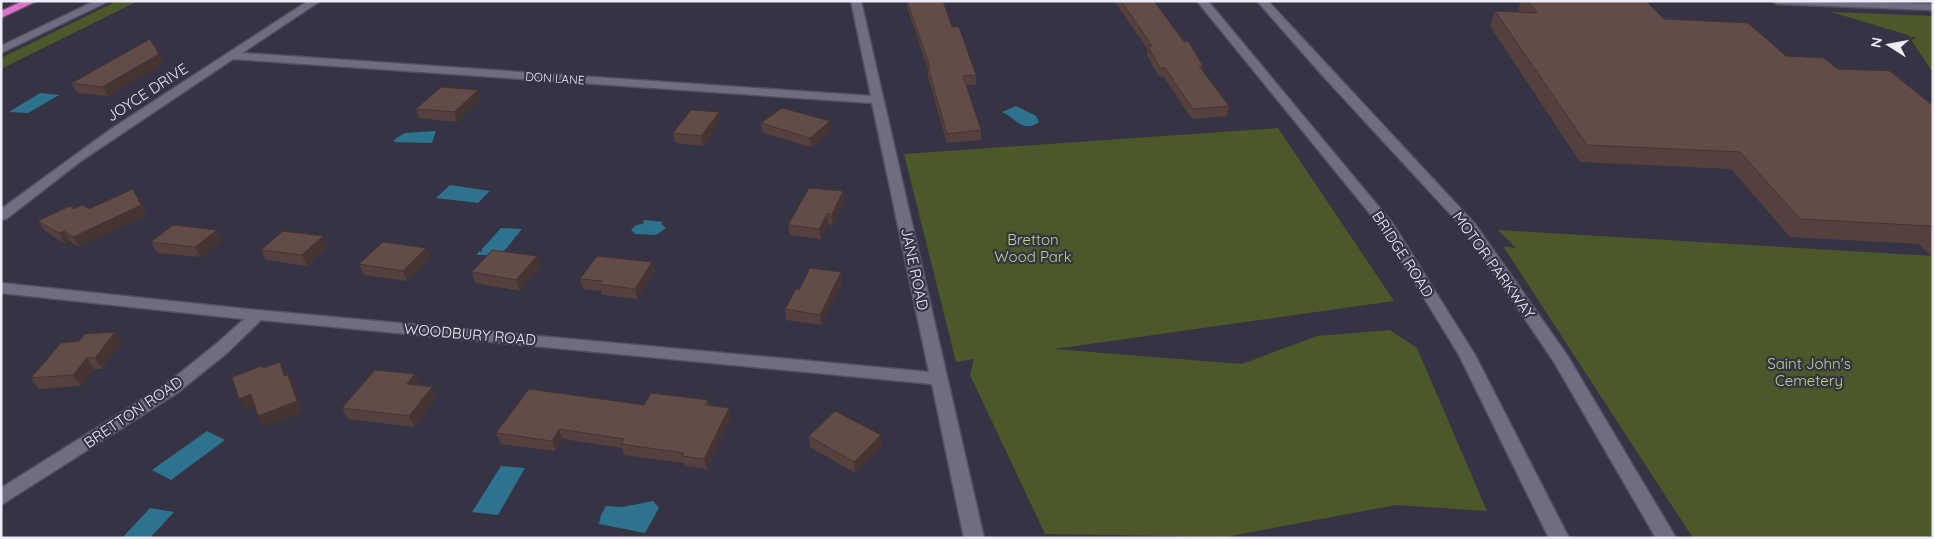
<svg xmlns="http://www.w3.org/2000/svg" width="1934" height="539" viewBox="0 0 1934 539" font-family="Quicksand,sans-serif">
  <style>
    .green { fill: #4b5829 }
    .water { fill: #2d738e }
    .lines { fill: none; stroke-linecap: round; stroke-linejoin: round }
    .street-casing { stroke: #535160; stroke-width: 3 }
    .secondary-casing { stroke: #535160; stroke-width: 3 }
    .highway-casing { stroke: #535160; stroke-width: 3 }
    .street { fill: #706d81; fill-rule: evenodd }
    .secondary { fill: #706d81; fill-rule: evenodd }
    .highway { fill: #de72ca; fill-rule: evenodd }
    .wall { fill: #54413e }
    .shaded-wall { fill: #453532 }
    .building { fill: #624c48; stroke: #453532 }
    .labels { text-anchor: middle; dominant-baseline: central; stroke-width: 4.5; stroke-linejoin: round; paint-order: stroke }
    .far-street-label { font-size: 12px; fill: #edecf8; stroke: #353344 }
    .street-label { font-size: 15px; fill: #edecf8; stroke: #353344 }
    .park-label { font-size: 15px; fill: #bdd683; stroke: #353344 }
  </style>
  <rect width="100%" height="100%" fill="#353344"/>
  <!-- green -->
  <path class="green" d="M117,1h21l-137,68v-11z
    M1831,12l102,4v57l-25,-38z
    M1278,128l116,173 -340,48 188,15 75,-28 73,-6 27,18 70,163 -91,-6 -171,32 -180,-3 -75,-159 4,-16 -18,3 -52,-208z
    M1498,230l435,26v282h-240l-190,-292 13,2z"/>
  <!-- water -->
  <path class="water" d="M40,93l19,2 -31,18 -19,-1z
    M1016,106l20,10 3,6c-16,12 -23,-4 -37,-10z
    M436,131l-4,12 -38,-1 1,-3 10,-6z
    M450,185l40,6 -12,12 -42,-5z
    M644,220l19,2 -2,2 5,4 -10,7 -21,-1 -4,-4 5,-5 7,-1z
    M501,228l21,1c-19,22 -15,27 -45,26l2,-4 3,1v-3z
    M207,431l18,9 -54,40 -19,-10z
    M501,466l24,2 -27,47 -26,-3z
    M653,501l6,7 -14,25 -46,-9 2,-9 5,-9 16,1z
    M150,508l24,4 -24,26h-28z"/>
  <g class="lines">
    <defs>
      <path id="street" d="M308,1h12l-78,52 629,43 -20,-95h10l123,537h-20l-32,-154 -671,-64 -34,33 -50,40 -176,112v-17l164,-103 50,-40 29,-26 -243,-26v-10l256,27 672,62 -57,-269 -639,-44 -152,102 -75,58 -5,1v-11l110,-80z
        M1197,1h11l185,223 82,131 94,183h-20l-90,-183 -79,-129z
        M1772,1l161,3v6l-156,-6z"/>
      <path id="secondary" d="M95,1h14l-108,52v-7z
        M1257,1h11l207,223 92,131 109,183h-20l-102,-176 -89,-132 -142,-154z"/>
      <path id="highway" d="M23,1h14l-36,17v-7z"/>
    </defs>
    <!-- street casing -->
    <use href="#street" class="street-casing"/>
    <!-- secondary casing -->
    <use href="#secondary" class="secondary-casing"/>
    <!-- highway casing -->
    <use href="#highway" class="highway-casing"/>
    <!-- street -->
    <use href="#street" class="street"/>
    <!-- secondary -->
    <use href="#secondary" class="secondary"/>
    <!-- highway -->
    <use href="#highway" class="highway"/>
  </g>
  <!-- wall -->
  <path class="wall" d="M907,1h36l9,26 24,48v10h-10l15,45v10l-34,3 -19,-66v-8l-21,-62z
    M1114,1h40l49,65 -1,4 27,36 -2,10 -35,3 -28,-42h-5l-12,-22 1,-5z
    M1521,1h125l18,18 122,37 51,13 96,37v152l-14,-14 -129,-7 -59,-68 -151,-7 -90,-136 5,-15 25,1 -2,-2z
    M164,63l-56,33 -31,-3 -5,-10z
    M481,99l-24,23 -38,-4 -3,-9z
    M720,121l-17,25 -28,-3 -2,-10z
    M761,123l70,8 -20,16 -48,-14z
    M843,191l1,10 -12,24 -4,-1 -7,15 -31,-4 -2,-10z
    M139,199l8,16 -68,32 -9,-6 -5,3 -20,-13 -7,-10 36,-12h15z
    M217,230l5,10 -21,17 -44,-4 -6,-11z
    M323,236l5,11 -21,19 -41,-6 -5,-10z
    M426,248l4,11 -23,22 -43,-6 -5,-11z
    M537,256l3,10 -20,25 -45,-8 -3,-11z
    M655,272l-18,27 -35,-4 -1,-4 -18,-2 -3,-10z
    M841,272l1,11 -21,42 -35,-5 -1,-11z
    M115,332l7,11 -20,26h-8l-13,17 -42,3 -8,-11z
    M415,374l5,11 12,2 4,11 -22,29 -66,-8 -6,-11z
    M708,400l1,5 20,3 2,10 -24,51 -22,-3 -1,-3 -60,-8 -2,-7 -59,-9 -8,12 -54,-7 -5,-11 148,-28z
    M881,435l1,11 -27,27 -45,-26 -1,-11z"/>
  <!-- shaded-wall -->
  <path class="shaded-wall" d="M159,54l5,9 -56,33 -6,-9z
    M478,90l3,9 -24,23 -3,-10z
    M719,112l1,9 -17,25 -2,-10z
    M830,121l1,10 -20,16 -1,-9z
    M133,189l6,10 8,16 -68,32 -6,-10z
    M843,191l1,10 -12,24v-11z
    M827,214l1,10 -7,15 -2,-10z
    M217,230l5,10 -21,17 -6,-10z
    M64,231l6,10 -5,3 -6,-11z
    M323,236l5,11 -21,19 -5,-11z
    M426,248l4,11 -23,22 -4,-10z
    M537,256l3,10 -20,25 -4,-11z
    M652,262l3,10 -18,27 -2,-10z
    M841,272l1,11 -21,42 -1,-10z
    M115,332l7,11 -20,26 -7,-11z
    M87,358l7,11 -13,17 -8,-11z
    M280,362l5,11 5,14 -6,-11z
    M415,374l5,11 -13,-1z
    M288,375l6,11 9,26 -39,15 -6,-11z
    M432,387l4,11 -22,29 -5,-11z
    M251,394l7,11 -13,5 -6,-11z
    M729,408l2,10 -24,51 -3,-10z
    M559,429l4,10 -8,12 -3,-10z
    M881,435l1,11 -27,27 -1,-11z"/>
  <!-- building -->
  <path class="building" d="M907,1h36l9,26h7l17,48 -13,1 18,54 -34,4 -19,-66 2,-1z
    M1121,1h33l30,41 4,-1 15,25h-4l30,40 -36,3 -28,-41h-5l-12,-22h4z
    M1528,1h118l18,18 84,4 38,33 38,2 13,11 53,2 43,35v121l-2,-1 -131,-7 -60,-67 -153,-7 -92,-134 42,2z
    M150,39l9,15 -57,33 -30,-4z
    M441,87l37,3 -24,22 -38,-3z
    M782,108l48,13 -20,17 -49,-15z
    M691,110l28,2 -18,24 -28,-3z
    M809,188l34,3 -11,23h-5l-8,15 -31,-4z
    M133,189l8,16 -68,32 -9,-6 -5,2 -21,-12 32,-15 4,3 8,-4 7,4z
    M173,225l44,5 -22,17 -44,-5z
    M283,231l40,5 -21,19 -41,-5z
    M383,242l43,6 -23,23 -44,-7z
    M492,250l45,6 -21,24 -44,-8z
    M597,256l55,6 -17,27 -36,-5 3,-3 -22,-2z
    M810,268l31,4 -21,43 -35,-6 11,-20 3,1z
    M115,332l-20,26h-8l-14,17 -42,3 30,-35 18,-2 6,-7z
    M280,362l4,14 4,-1 9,26 -39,15 -7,-22 -12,5 -7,-22 30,-11 1,2z
    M375,370l40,4 -8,10 25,3 -23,29 -67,-8z
    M529,389l115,16 7,-12 57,7 -3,5 24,3 -25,51 -22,-3 2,-3 -63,-9 3,-5 -65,-10 -7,12 -56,-8z
    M835,411l46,24 -27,27 -45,-26z"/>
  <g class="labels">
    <!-- far-street labels -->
    <g class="far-street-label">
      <text transform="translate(555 78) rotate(4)">DON LANE</text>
    </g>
    <!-- street labels -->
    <g class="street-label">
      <text transform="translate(147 92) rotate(-33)">JOYCE DRIVE</text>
      <text transform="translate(1403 254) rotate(57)">BRIDGE ROAD</text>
      <text transform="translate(1494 265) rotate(54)">MOTOR PARKWAY</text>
      <text transform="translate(915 269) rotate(78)">JANE ROAD</text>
      <text transform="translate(470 334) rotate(5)">WOODBURY ROAD</text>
      <text transform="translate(133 412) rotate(-34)">BRETTON ROAD</text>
    </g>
    <!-- park labels -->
    <g class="park-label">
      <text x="1033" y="239">Bretton<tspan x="1033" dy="17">Wood Park</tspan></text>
      <text x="1809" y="363">Saint John's<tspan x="1809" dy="17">Cemetery</tspan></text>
    </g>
  </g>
  <!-- border -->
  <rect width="1934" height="539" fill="none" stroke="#edecf8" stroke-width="5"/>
  <!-- north arrow -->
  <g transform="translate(1889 45) rotate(281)" stroke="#353344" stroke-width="4" paint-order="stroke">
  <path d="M0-4L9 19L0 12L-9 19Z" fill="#edecf8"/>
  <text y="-8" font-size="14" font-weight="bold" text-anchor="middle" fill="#edecf8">N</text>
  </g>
</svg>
